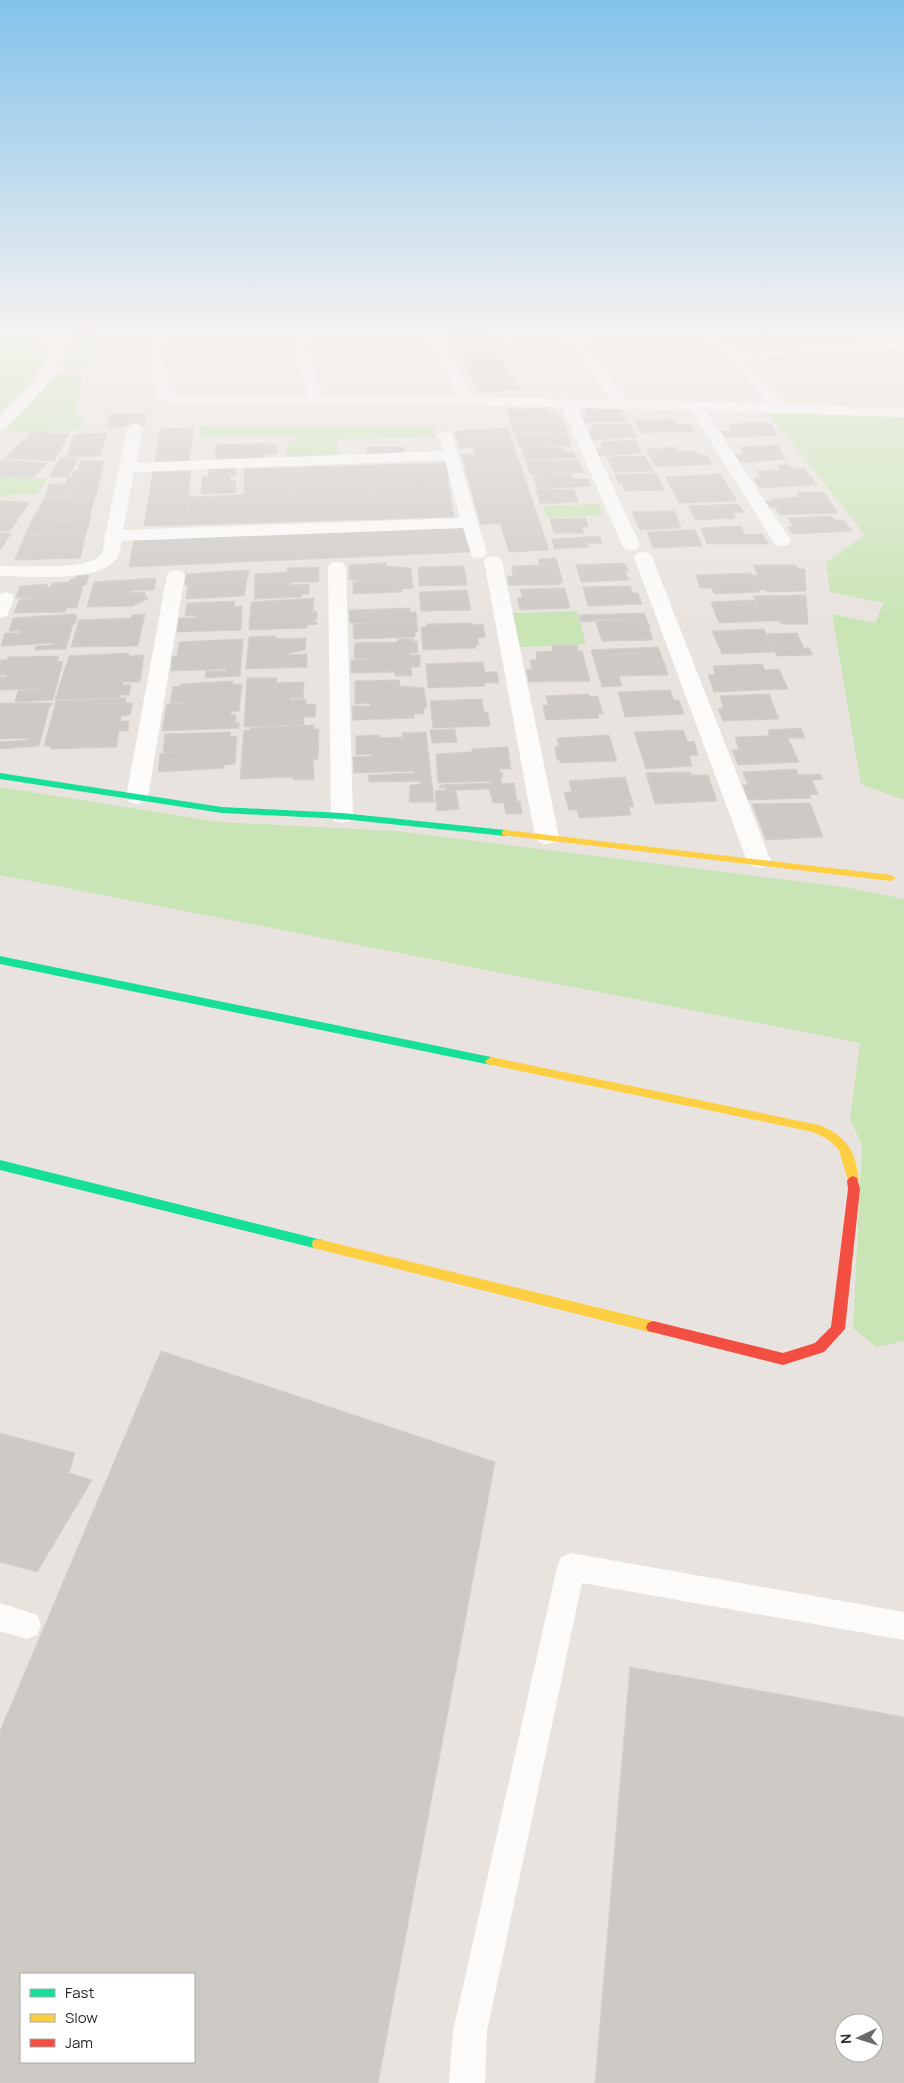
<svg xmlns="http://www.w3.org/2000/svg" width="904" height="2083" viewBox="0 0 904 2083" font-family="Manrope,sans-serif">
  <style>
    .green { fill: #c9e4b5 }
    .building { fill: #cdc9c5; stroke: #d3cfca; fill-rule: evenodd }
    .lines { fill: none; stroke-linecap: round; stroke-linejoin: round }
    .lane { fill: #fcfbfa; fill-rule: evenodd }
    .street { fill: #fcfbfa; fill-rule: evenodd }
    .fast { fill: #16e098; fill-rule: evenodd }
    .slow { fill: #ffcf43; fill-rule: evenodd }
    .jam { fill: #f24e42; fill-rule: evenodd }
  </style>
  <rect width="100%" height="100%" fill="#e8e3de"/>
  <!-- green -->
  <path class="green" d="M73,335h24l-5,28 -28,5 3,-23 7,-7z
    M0,337l28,3 18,5c-2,29 -27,47 -46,67z
    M83,372l-8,43 9,2 -5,11 -7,3 -70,2 56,-60z
    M767,412l137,4v384l-43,-16 -29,-170 43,9 9,-20 -54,-11 -4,-27v-3l39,-27z
    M200,426h233l2,11 -98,2v16l-50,2v-15l10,-2v-4l-96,1z
    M0,477l48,2 -11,15h-24l-13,4z
    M599,504l4,11 -56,3 -4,-12z
    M577,611l9,33 -66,3 -8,-34z
    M0,787l219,35 177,9 448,56 60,12v442l-28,6 -23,-19 9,-183 -12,-26 10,-76 -860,-168z"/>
  <!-- building -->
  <path class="building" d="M448,335h37l35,54 -40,3z
    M548,408l1,5h8l2,6 -49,2 -3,-11z
    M620,408l8,13 -43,2 -3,-7h4l-1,-7z
    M110,414h36l-3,12 -37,1z
    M673,419l3,5h14l5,7 -54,2 -6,-13z
    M562,420l5,12 -53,1 -3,-12z
    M761,423l10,1 7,11 -52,3 -5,-7h11l-4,-7z
    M630,424l6,13 -44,3 -3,-8 5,-1 -2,-6z
    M194,428l-5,34 -34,1 5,-34z
    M508,428l41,122 -40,2 -9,-29 -19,2 -20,-71h14l-1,-7 -15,1 -5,-17z
    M31,432l38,2 -15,27 -49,-3z
    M107,433l-7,23 -34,1 8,-23z
    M567,433l4,12 -52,2 -4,-12z
    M636,440l6,13 -43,3 -2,-7h6l-2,-7z
    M266,443l-1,15 -50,1 1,-14z
    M265,445h13l-1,9h-12z
    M777,445l9,14 -46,4 -6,-9h9l-3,-7z
    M367,447h37l1,5 -39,2z
    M562,447l2,5 10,-1 2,7 -51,2 -4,-12z
    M676,447l2,4h18l4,4h7l6,9 -57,3 -10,-18z
    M645,456l9,15 -40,1 -7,-15z
    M60,458h18l-10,19h-19z
    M0,460l47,3 -14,15 -33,-2z
    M578,460l6,12 -54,2 -4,-13z
    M81,461h23l-2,8 -24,1z
    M446,463l3,24 -205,8v-26z
    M778,465h11l3,3h12l13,17 -57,3 -7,-10h8l-4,-7 24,-1z
    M236,467v8h-5l-1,6h6l-1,12 -34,1 1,-17h7v-9z
    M102,469l-3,14 -34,1 3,-7h4l2,-6z
    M191,471l-6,54 -41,1 9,-54z
    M656,473l8,17 -39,1 -3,-8h-4l-3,-8z
    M570,474l3,5h15l3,7 -54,3 -4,-14z
    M721,474l16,27 -58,2 -13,-26z
    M99,483l-3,12 -51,2 4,-13z
    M449,487l5,30 -269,8 4,-28z
    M574,489l4,13 -38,2 -4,-14z
    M824,492l14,21 -58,2 -5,-8h-6l-4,-6h8l-1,-2 27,-2 -2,-4z
    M96,495l-5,15 -54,1 8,-14z
    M0,501l30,1 -20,29h-10z
    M738,504l6,8 -11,1 3,5 -40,2 -8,-14z
    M91,510l-1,10 -59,2 6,-11z
    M675,511l6,17 -41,2 -8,-18z
    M831,516l4,4h9l8,11 -59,3 -5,-7 5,-1 -5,-8z
    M586,518l2,9h-6l2,6h-30l-4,-14z
    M90,520l-4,14 -61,1 6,-13z
    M741,526l4,9 17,-1 7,10h-62l-6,-16z
    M464,527l7,25 -342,15 5,-27z
    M695,530l7,16 -49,2 -6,-16z
    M0,533l11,1 -11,16z
    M86,534l-6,24 -65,2 10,-25z
    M599,536l3,7 -15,1 2,3 -35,2 -2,-10z
    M556,558l7,25h-5l1,2h-50l-2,-8 6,-1 -1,-10 27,-1 -1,-6z
    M386,563v3l25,2 2,20 -11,1v3l-49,2v-12l11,-2h-15v-15z
    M624,563l5,8h-4l4,9 -48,2 -5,-17z
    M753,565h42l4,4h6l1,22 -39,1z
    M464,566l3,19 -48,1 -1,-19z
    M319,567v15h-28v3l18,-1v10h-7v3l-48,2 1,-25 32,-2 1,-4z
    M249,570l-5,26 -58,3 2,-14h-3l1,-11z
    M750,573l2,2h6l8,15h-7l1,2 -46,2 -3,-6h-11l-4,-13z
    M89,575l-3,10h-3l-6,23h-10l-2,4 -51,1 5,-13 13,-2h-16l4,-12 28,-2 -1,3h4l1,-4 17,-1 1,-3h5l1,-3z
    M156,578l-2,12 -23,1v2l14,-1v5h3l-1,3h-3l-1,2 -5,1 -5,3 -46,1 7,-25z
    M630,586l3,7h5l4,11 -54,2 -5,-19z
    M565,588l5,20 -50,2 -3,-12 5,-1 -2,-8z
    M467,590l4,20 -50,1 -2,-19z
    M806,595l2,29h-26l-3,-3h-14l-12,-25z
    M314,598l-1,14 4,-1v8l-4,1v1l4,1v2l-10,1v3l-58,2 2,-28z
    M754,600l11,21 -46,2 -8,-21z
    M235,601l-1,6 8,-1 -1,24 -64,2 2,-14h17v-2h-11l2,-13z
    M410,608v4h6l2,20h-3v5l-61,2 -1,-15 14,-1h-17l-1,-13z
    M644,613l6,14 -1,1h-6l-5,-10 -57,4 -2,-7z
    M74,614l3,1 -2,9h-2l-7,25 -31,1 1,-4 18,-1v-2l-53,3 4,-13h14l1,-2h-11l4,-13z
    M145,614l-7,32 -67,1 8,-27 52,-2 1,-3z
    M638,618l5,10h6l4,12 -51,1 -7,-21z
    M471,623l1,2 11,-1 2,13 -7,1 1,6 -3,1v3l-53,2 -2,-23h6v-3z
    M764,629l10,23 -52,2 -10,-23z
    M797,633l7,15h5l4,7 -36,1 -11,-22z
    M276,636l-1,3 31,-1 -1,12 -16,3v2l18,-1v13l-61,2 3,-32z
    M243,639l-3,37 -35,2 1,-7h20v-2l-55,2 1,-15h5l2,-14z
    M398,639h15v2h4l1,12h-8v2h10v12h-9l1,9h-17v-4l-44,1v-13l18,-1 -15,-1 1,-15 42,-1z
    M552,645h25l1,7 4,-1 8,30 -61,1 -3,-12 6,-1 -2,-9h7l-1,-8 17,-1z
    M658,647l6,15h-7l-4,-9 -44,2 6,21h4l3,10 -20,1 -11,-37z
    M129,653l-1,3 16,-1 -4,27h-17l-1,3h9l-2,10h-9v3l-65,2 14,-44z
    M653,653l4,9h7l4,13 -53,1 -6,-21z
    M59,656l-1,4 -4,2 9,-1 -10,39 -38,2 3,-11 22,-2 -40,1v-13h7v-2h-7v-15h7l1,-3z
    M483,662l2,10h12l2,11h-15l1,3 -57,2 -2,-24z
    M762,664l3,6 14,-1 9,20 -74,3 -6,-17 7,-1 -2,-8z
    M247,678h30l-1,5 28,-1 -1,16h-13v2l16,-1v5h10l-1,13h-11v8l-60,2z
    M399,680l1,6 24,2 3,20h-4l1,6h-10v4l-61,2 -1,-14h19l-1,-3 -15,1v-23z
    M233,681l-1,3h10l-3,27 -8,1v3h5l-1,8 4,-1v6l-77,3 5,-27 18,-1h-15l3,-16 8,-1v-2z
    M670,690l4,10h5l5,14 -59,3 -7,-25z
    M589,694l1,3 8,-1 5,18h-5l1,4 -53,2 -3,-15h5l-2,-9z
    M769,694l10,25 -56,2 -5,-12 5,-1 -3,-12z
    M126,698l-1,5h8l-3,12 -9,1 -1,5h9l-1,10h-9l-3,16 -66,2 1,-3h-7l12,-45z
    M482,699l2,13h4l2,14 -57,2 -3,-27z
    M0,703h53l-4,5 -10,38 -39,3v-7l27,-2 1,-2 -28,1z
    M314,725v4h5l-1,30 -5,1 1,20h-21v-3l-53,2 4,-49h6v-2z
    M801,728l4,10h-17l11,24 -61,3 -6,-15h7l-4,-13 34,-1 -1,-6z
    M455,729l2,13 -25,1 -2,-13z
    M683,730l5,12 6,-1 4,14 -9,1 3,10 -46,3 -12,-37z
    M231,732l-1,5 7,-1 -2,28 -11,1v3l-66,4 2,-18 17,-2 -14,1 2,-19z
    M426,732l8,70h-25l1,-17 11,-1v-3l-52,1 -1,-7 47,-2 -1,-2 -60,2 -1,-16 18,-1v-2l-15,1v-19l23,-1v3l24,-1 -1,-4z
    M609,735l8,26 -57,2v-3h-3l-2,-13 4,-1 -2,-8z
    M508,747l3,22h-12v3h3l1,5h-3l2,7 12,-1 3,18h3l2,13h-16l-2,-11h-11l-4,-14 -33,1 3,19 -22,2 -2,-20 12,-1 -1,-2h-7l1,-3 51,-2v-2l-53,2 -2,-29 36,-2v-3z
    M796,769l3,6 21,-1 3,5 -11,1 6,14 -9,1 2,3 -63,2 -5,-15h5l-5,-13z
    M690,772l1,3h17l9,26 -62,3 -9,-31z
    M625,777l9,30h-5l2,8 -52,3 -2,-8h-8l-5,-18h8l-3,-11z
    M810,803l13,34 -57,3 -14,-36z
    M161,1351l334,111 -117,621h-378v-352zM21,1974h173v88h-173z
    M0,1433l75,20 -6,20 23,7 -55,92 -37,-10z
    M630,1667l274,50v366h-309zM844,2023h30v30h-30z"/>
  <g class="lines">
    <!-- lane -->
    <path class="lane" d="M571,1553l333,59v28l-322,-57 -95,448 -2,52h-36l4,-52 104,-464 4,-10z
      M0,1603l37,12 4,10 -4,10 -10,4 -27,-8z"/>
    <!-- street -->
    <path class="street" d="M20,335h24l12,3c4,5 8,11 8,18 -2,17 -45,59 -59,73l-5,1v-13c14,-15 60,-52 46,-73l-25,-6z
      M147,335h13l10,58 13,4h125l-19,-62h13l21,62h136l-32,-62h13l34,62 137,3 -46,-65h13l48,65 142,3 -63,-68h14l15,17 170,-11v8l-162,10 42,45 120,5v8l-198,-6 85,130 -3,4 -6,1 -6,-1 -3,-4 -82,-131 -114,-2 63,137 -3,4 -6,1 -6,-1 -3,-4 -60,-138 -93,-2h-286c-10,-1 -21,-2 -27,-10z
      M135,423l5,2 3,3 -7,35 307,-12 -5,-16 3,-3h10l36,121 -3,4 -6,1 -6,-1 -9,-29 -342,13c0,5 -1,11 -3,15 -14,28 -91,20 -118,20v-10c20,-1 91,6 102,-13 2,-4 2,-11 3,-15l-2,-2 3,-4 21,-104 3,-3zM445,460l15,58 -337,12 11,-58z
      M643,552l6,1 3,4 119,304 -4,5 -8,2 -8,-2 -4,-5 -113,-304 3,-4z
      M493,556l6,1 3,4 57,276 -4,5 -8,2 -8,-2 -4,-5 -51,-276 3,-4z
      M337,562l6,1 3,4 7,249 -3,5 -8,2 -8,-2 -3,-5 -3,-249 3,-4z
      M176,570l6,1 3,4 -37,222 -3,5 -8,2 -8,-2 -3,-5 41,-222 3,-4z
      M5,592l7,2 2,4 -7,18 -7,2v-24z"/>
    <!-- fast -->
    <path class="fast" d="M0,773l222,34 120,6 163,17 5,3 -5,3 -163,-17 -120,-6 -222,-34z
      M0,956l491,101 6,4 -6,4 -491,-101z
      M0,1160l318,79 5,1 1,4 -1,4 -5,1 -318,-79z"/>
    <!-- slow -->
    <path class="slow" d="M505,830l386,45 5,3 -5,3 -389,-46v-4z
      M491,1057l328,68c22,9 34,20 38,44 1,5 3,10 0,15l-4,2 -4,-2 -10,-34 -10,-10 -16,-8 -326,-68 -2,-3z
      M318,1239l335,82 5,2 2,4 -2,4 -5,2 -335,-84 -5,-1 -1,-4 1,-4z"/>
    <!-- jam -->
    <path class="jam" d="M853,1176l4,2 3,11 -15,140 -21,23 -41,13 -135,-34 -2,-4 2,-4 5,-2 130,32 32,-10 16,-16 17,-138 -1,-8 2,-3z"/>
  </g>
  <!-- sky -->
  <linearGradient id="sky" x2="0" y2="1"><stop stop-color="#84c2ea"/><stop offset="0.53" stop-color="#f5f2f0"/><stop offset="1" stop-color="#f5f2f0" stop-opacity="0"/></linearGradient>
  <rect width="904" height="627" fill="url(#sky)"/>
  <!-- legend -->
  <rect x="20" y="1973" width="175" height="90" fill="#ffffff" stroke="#a9a9a9"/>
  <rect x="30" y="1989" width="25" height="8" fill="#16e098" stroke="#a9a9a9"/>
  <text x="65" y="1998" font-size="15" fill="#292929">Fast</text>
  <rect x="30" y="2014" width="25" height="8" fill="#ffcf43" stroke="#a9a9a9"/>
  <text x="65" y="2023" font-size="15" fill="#292929">Slow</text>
  <rect x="30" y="2039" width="25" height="8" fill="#f24e42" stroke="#a9a9a9"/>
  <text x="65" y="2048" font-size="15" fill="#292929">Jam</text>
  <!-- north arrow -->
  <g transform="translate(859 2038) rotate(266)"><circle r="24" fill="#ffffff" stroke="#a9a9a9"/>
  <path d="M0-4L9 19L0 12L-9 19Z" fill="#6c6a68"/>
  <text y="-8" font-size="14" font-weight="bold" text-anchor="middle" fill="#292929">N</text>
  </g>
</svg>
